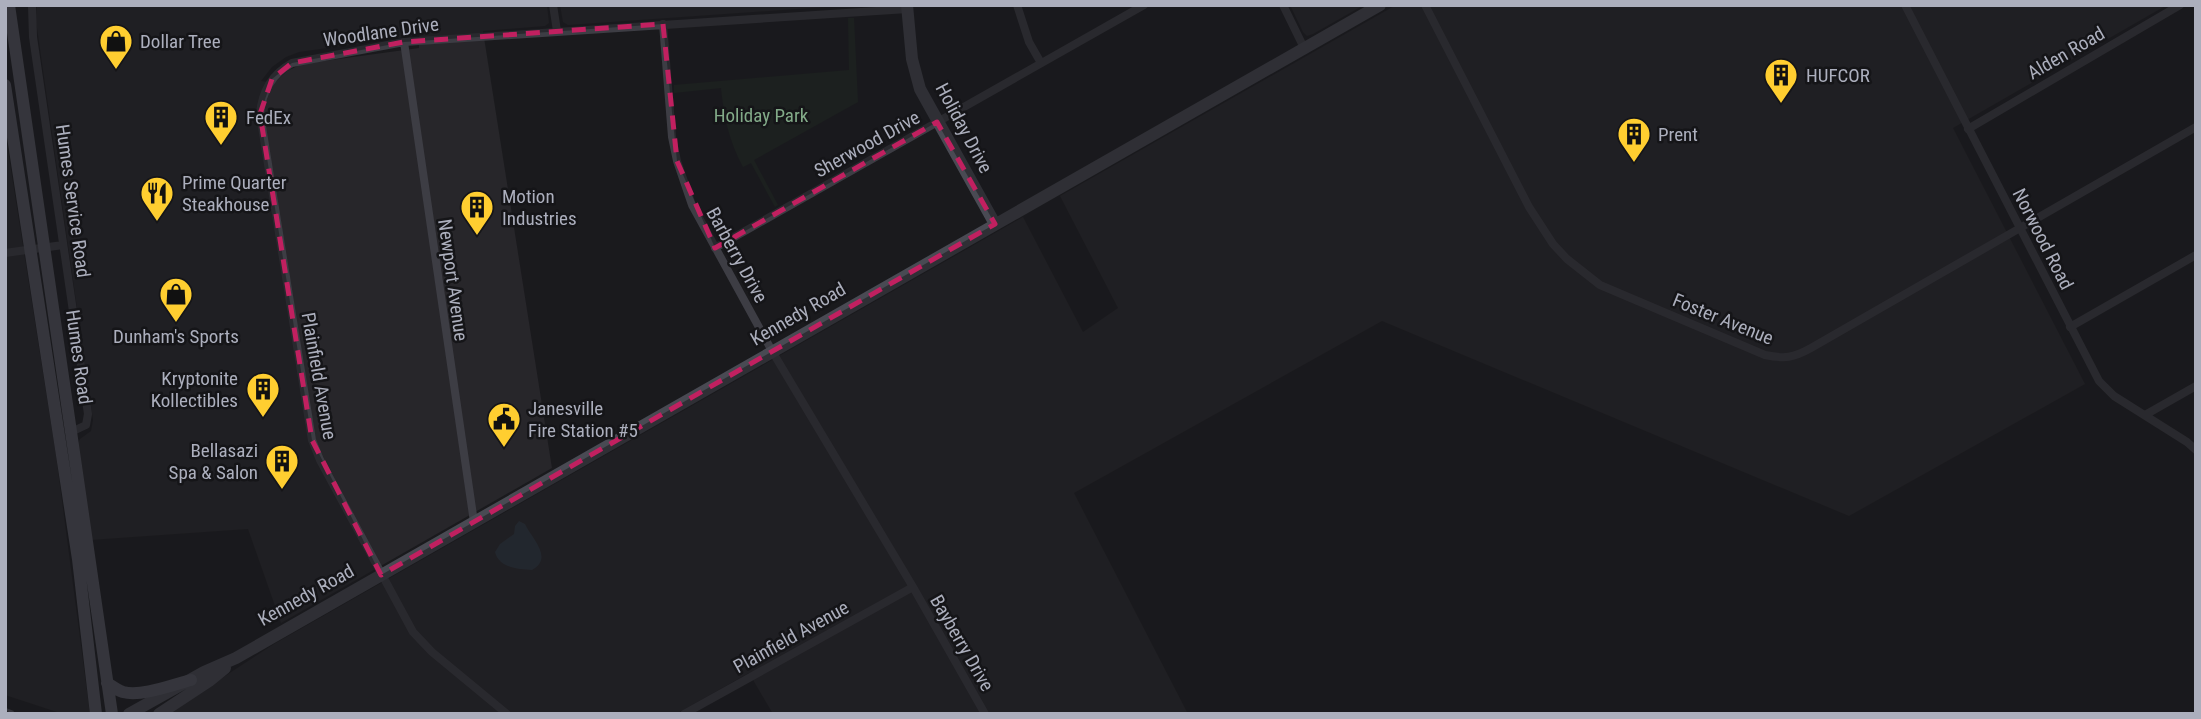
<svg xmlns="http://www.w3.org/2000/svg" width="2201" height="719" viewBox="0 0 2201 719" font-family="'Roboto Condensed',sans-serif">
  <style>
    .built { fill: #27262a; fill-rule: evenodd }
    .green { fill: #1f2922 }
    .water { fill: #2e3843 }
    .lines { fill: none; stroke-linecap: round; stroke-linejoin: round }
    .street { stroke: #3d3d44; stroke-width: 8 }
    .secondary { stroke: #494a53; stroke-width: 12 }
    .primary { stroke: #575862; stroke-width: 12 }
    .rail { stroke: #4e4f58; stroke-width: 2.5; stroke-dasharray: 9 7; stroke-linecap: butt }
    .marked { fill: none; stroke: #c12060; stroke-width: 5; stroke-dasharray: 14 9; stroke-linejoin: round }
    .labels { text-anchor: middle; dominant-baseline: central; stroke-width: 5; stroke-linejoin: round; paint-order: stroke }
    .street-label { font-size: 19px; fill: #acafbd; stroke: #151518 }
    .poi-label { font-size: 19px; fill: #acafbd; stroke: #151518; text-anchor: start }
    .park-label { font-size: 19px; fill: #82aa88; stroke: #151518 }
  </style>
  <rect width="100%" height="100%" fill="#1a1a1d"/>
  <!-- built -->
  <path class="built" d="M37,5h510l2,18 -4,3 -62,5 69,437 -271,155 -33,-94 -158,11 -12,-97 2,-4 11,-8 2,-11 -57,-399zM419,35v13l-117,16 -15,7 -13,12 -13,-2 11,-14 14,-10 13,-5z
    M560,5h293l-285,20 -5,-3z
    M1290,5h74l-51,29 -6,2 -4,-4z
    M1396,5h771l-214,123 132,256 -236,132 -467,-195 -308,172 114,221h-415l-24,-41 -73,41h-509l107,-70 749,-427 60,115 35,-24 -58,-112z
    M5,132l51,323 34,259h-27l-58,-19z"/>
  <!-- green -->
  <path class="green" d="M848,18h6l4,84 -104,58 24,45 -3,2 -24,-44 -8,4c-14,-26 -19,-50 -22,-79l-47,5v-8l175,-15z"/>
  <!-- water -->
  <path class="water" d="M519,521l6,3c7,15 29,34 7,46 -14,-1 -33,-2 -37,-18l5,-8 14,-10 1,-8z"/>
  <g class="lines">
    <!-- street -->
    <path class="street" d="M32,5l1,32 55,377 -2,11 -15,7
      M553,5l4,26
      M1017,5l12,37 12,21
      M1283,5l22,45
      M1425,5l104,202 24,37 14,15 33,26 165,70c20,4 28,3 46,-7l385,-221
      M1905,5l194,376 15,15 73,46 9,8
      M663,24l9,113 5,24 15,44 80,146 141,236 72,127
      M404,42l70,480
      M1968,129l212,-124
      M715,248l429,-243
      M5,253l58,-8
      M2070,327l126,-72
      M2145,415l51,-29
      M507,714l-75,-62 -19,-20 -93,-172 -8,-20 -52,-326c2,-23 12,-40 32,-51l112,-21 503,-33
      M684,714l229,-127"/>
    <!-- secondary -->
    <path class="secondary" d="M907,5l5,54 8,30 75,135
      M129,714l75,-42 32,-14 1144,-653
      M159,714l50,-33 16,-13"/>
    <!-- primary -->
    <path class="primary" d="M9,5l103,709
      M5,85l73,474 18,155
      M107,683c5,3 10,7 16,9 18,5 49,-7 68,-12"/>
    <!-- rail -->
    <path class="rail" d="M5,709l13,5"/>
  </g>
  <!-- marked area -->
  <path d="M0 0H2201V719H0ZM663,24l14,137 38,87 222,-126 58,102 -614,351 -69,-135 -52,-326 12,-35 20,-16 112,-21z" fill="#1a1a1d" fill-opacity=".55" fill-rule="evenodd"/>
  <path class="marked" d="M663,24l14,137 38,87 222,-126 58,102 -614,351 -69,-135 -52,-326 12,-35 20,-16 112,-21z"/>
  <!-- icons -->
  <defs>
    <symbol id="shop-pin" viewBox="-11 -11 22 30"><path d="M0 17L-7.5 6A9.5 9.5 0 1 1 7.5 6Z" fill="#ffce30" stroke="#151518"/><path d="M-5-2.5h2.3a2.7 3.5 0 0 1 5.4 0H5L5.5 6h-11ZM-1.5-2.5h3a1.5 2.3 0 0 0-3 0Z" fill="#111"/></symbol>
    <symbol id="building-pin" viewBox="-11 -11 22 30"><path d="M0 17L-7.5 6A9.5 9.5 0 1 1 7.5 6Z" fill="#ffce30" stroke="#151518"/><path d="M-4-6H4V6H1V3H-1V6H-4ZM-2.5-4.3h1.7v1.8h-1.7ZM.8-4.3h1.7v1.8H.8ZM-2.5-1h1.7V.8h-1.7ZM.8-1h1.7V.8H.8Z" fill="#111"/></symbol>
    <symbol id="restaurant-pin" viewBox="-11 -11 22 30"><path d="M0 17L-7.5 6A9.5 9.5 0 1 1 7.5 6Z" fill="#ffce30" stroke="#151518"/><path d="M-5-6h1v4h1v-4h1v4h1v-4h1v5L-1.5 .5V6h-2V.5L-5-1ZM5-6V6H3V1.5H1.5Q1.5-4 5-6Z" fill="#111"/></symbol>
    <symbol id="civic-pin" viewBox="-11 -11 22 30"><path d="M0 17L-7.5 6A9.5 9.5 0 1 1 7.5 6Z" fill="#ffce30" stroke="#151518"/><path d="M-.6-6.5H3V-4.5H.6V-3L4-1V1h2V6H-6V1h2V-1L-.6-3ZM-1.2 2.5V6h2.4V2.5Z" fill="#111"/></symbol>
  </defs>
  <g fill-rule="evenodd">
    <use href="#shop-pin" x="97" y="22" width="38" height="52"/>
    <use href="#building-pin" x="1762" y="56" width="38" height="52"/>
    <use href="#building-pin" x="202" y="98" width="38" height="52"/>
    <use href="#building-pin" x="1615" y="115" width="38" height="52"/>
    <use href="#restaurant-pin" x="138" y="174" width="38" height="52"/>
    <use href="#building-pin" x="458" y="188" width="38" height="52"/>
    <use href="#shop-pin" x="157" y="275" width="38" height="52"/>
    <use href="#building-pin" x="244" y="370" width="38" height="52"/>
    <use href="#civic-pin" x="485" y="400" width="38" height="52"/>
    <use href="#building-pin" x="263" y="442" width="38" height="52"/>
  </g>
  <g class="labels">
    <!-- street labels -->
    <g class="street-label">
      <text transform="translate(381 32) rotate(-8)">Woodlane Drive</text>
      <text transform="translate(2066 53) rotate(-30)">Alden Road</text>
      <text transform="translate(964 128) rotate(62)">Holiday Drive</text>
      <text transform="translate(867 144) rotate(-29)">Sherwood Drive</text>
      <text transform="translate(73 201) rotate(82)">Humes Service Road</text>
      <text transform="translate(2043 239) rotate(63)">Norwood Road</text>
      <text transform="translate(737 255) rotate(61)">Barberry Drive</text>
      <text transform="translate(453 280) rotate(82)">Newport Avenue</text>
      <text transform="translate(798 314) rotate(-30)">Kennedy Road</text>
      <text transform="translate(1723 319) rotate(22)">Foster Avenue</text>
      <text transform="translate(79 357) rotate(82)">Humes Road</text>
      <text transform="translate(319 376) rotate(80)">Plainfield Avenue</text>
      <text transform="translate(306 595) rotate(-29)">Kennedy Road</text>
      <text transform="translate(791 637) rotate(-29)">Plainfield Avenue</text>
      <text transform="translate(962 643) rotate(60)">Bayberry Drive</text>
    </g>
    <!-- poi labels -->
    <g class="poi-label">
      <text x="140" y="41">Dollar Tree</text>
      <text x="1806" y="75">HUFCOR</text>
      <text x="246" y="117">FedEx</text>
      <text x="1658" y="134">Prent</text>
      <text x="182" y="182">Prime Quarter<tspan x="182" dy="22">Steakhouse</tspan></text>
      <text x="502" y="196">Motion<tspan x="502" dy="22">Industries</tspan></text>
      <text x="176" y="336" text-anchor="middle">Dunham's Sports</text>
      <text x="238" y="378" text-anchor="end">Kryptonite<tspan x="238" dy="22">Kollectibles</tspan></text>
      <text x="528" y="408">Janesville<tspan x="528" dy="22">Fire Station #5</tspan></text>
      <text x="258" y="450" text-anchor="end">Bellasazi<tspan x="258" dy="22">Spa &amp; Salon</tspan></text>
    </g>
    <!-- park labels -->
    <g class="park-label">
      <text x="761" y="115">Holiday Park</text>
    </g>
  </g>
  <!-- border -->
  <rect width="2201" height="719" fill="none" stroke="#acafbd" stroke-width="14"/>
</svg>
